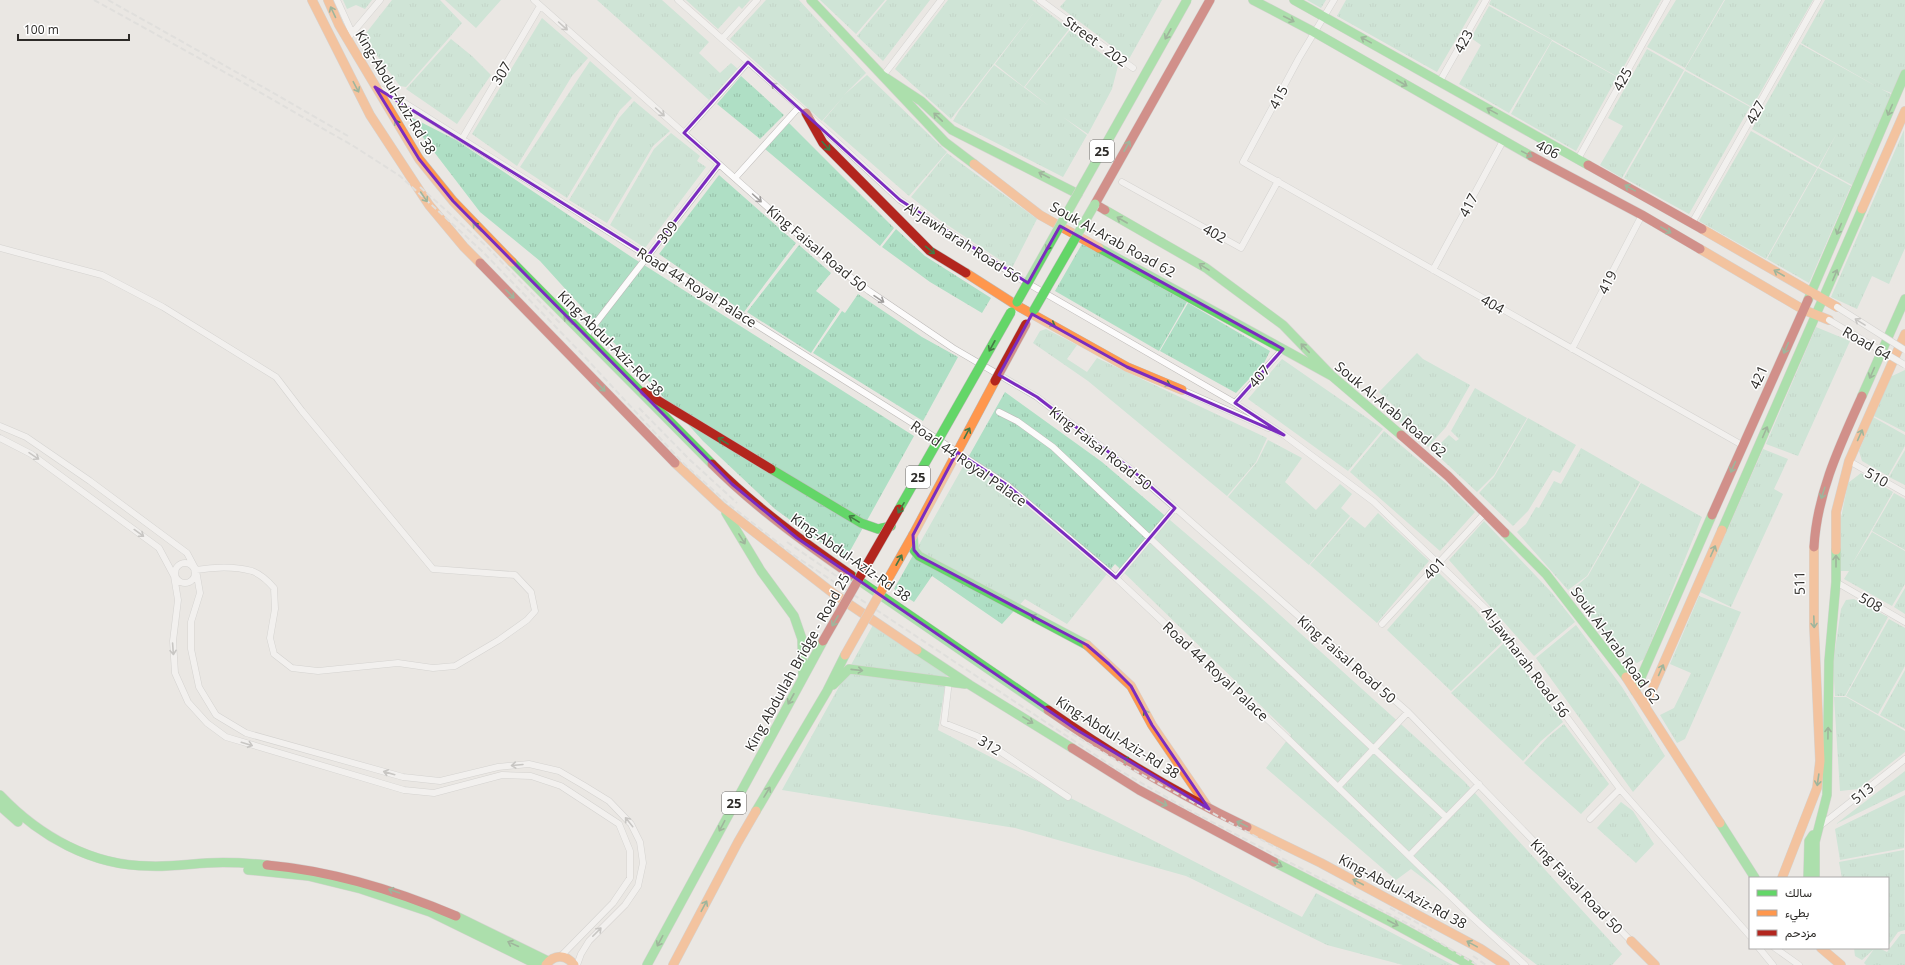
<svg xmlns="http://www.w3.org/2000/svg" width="1905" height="965" viewBox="0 0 1905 965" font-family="'Open Sans',Vazirmatn,sans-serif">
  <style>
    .park { fill: url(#park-tufts) }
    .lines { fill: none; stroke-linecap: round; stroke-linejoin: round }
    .street-casing { stroke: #bdbab8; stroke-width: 7 }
    .fast-casing { stroke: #bdbab8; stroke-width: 10 }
    .slow-casing { stroke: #bdbab8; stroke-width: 10 }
    .jam-casing { stroke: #bdbab8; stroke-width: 10 }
    .street { stroke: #fcfbfb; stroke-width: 6 }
    .fast { stroke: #63d668; stroke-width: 9 }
    .slow { stroke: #ff974d; stroke-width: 9 }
    .jam { stroke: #b3261e; stroke-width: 9 }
    .rail { stroke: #d6d4d3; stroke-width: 2; stroke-dasharray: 6 3; stroke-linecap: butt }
    .street-bridge-casing { stroke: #bdbab8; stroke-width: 7; stroke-linecap: butt }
    .fast-bridge-casing { stroke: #bdbab8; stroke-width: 10; stroke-linecap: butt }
    .slow-bridge-casing { stroke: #bdbab8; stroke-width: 10; stroke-linecap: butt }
    .jam-bridge-casing { stroke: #bdbab8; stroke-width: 10; stroke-linecap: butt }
    .street-bridge { stroke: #fcfbfb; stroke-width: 6 }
    .fast-bridge { stroke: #63d668; stroke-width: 9 }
    .slow-bridge { stroke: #ff974d; stroke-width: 9 }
    .jam-bridge { stroke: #b3261e; stroke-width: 9 }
    .oneway { stroke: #457845 }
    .oneway2 { stroke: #9f9d9c }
    .marked { fill: none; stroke: #7b2cbf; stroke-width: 3; stroke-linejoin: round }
    .labels { text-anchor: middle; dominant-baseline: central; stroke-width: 3; stroke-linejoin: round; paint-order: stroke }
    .shield { fill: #fff; stroke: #6c6b68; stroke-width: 1 }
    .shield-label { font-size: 13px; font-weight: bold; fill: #2d2b28 }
    .street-label { font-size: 14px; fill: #2d2b28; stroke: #fff }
  </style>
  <defs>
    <pattern id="park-tufts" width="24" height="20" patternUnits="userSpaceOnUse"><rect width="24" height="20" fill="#afdfc5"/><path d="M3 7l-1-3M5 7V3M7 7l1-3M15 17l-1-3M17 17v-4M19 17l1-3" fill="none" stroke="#97c0a9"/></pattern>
  </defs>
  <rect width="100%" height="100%" fill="#eae7e3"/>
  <!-- park -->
  <path class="park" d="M343,0h29l-7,9 -9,-4 -9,4z
    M392,0h48l22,23 -56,64 -6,-1 -37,-49z
    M445,0h56l-25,28z
    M597,0h65l47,42 -10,11 21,20 11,-10 8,7 -30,30z
    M686,0h64l-8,9 -3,-3 -21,23z
    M766,0h33l67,73 -22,22 23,-20 80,77 -38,44 -86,-75 21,-25 -22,25 -92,-82z
    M820,0h65l-29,34z
    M887,0h43l-47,61 -26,-25z
    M948,0h84l37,29 -45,58 -29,-23 40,-53 -84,108 -56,-50z
    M1066,0h96l-33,59 -69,-52z
    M1307,0h19l-5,8z
    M1346,0h133l-42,72 -100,-56z
    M1491,0h170l-43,77 -129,-73z
    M1676,0h48l-39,68 -38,-21z
    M1725,0h88l-61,107 -67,-38z
    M1825,0h80v69l-11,25 -13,-5 12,6 -41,90 -33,-18 18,-34 -19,34 -66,-38 48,-85 81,45 -80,-46z
    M1489,6l63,34 -43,73 -50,-29 22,-39 -10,-7z
    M542,18l46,40 -16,18 -55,90 -45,-32z
    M1070,30l48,36 -6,23 -24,45 -25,-17 24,18 -24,42 -110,-56 6,-10 35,-46 55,41 -24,-19z
    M451,39l21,17 19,19 -34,49 -51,-35z
    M1552,41l65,36 -41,74 -65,-37z
    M1647,49l37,21 -62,108 -22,-13 23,-39 -15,-8z
    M590,61l42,37 -12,12 -53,88 -47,-31z
    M1685,71l65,36 -61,107 -65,-36z
    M741,76l43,39 -24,24 -43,-35z
    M634,101l36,30 -17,15 -46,77 -38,-23 50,-82z
    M405,114l51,26 177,118 281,178 -69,124 -70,-51 -72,-68 -163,-180 -60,-49z
    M789,123l105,105 -14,18 -115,-97z
    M1904,130l1,118 -16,36 -17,-8 -15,33 -26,-12z
    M1751,131l66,37 -51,91 -67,-38z
    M671,133l29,23 -3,5 9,6 -61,81 -35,-23 44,-76z
    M947,153l90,66 -25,49 -72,-48 -29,-23z
    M1818,168l33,18 -42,97 -42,-24z
    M719,175l77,68 -52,69 -85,-58z
    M896,229l29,27 66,42 -9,15 -52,-31 -48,-35z
    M1082,244l105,58 -28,49 -104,-60z
    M799,245l32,28 -15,18 24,18 -29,44 -64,-41z
    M858,294l64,43 36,20 -35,64 -110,-68 29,-42 3,2z
    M1188,303l82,48 -6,12 -28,30 -76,-42z
    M1816,327l34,14 -52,115 -32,-12z
    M1046,329l31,16 -10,14 20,13 10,-14 170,80 -11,24 -29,34 -139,-115 -55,-38 7,-12z
    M1417,353l6,6 47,26 -24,42 -18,20 -36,-32 5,-6 -18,-17z
    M1282,359l101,70 -35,42 -100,-72z
    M1905,370v62l-31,-16 16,-39z
    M1475,388l52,30 -33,57 -17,17 -44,-41 16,-16 7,6 3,-2 -8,-8z
    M1005,392l97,70 157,134 205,185 158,173 -10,11h-75l-126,-96 -15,11 -130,-112 25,-33 -176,-171 -48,60 -42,-25 -23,25 -70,-48 -18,26 -20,-13z
    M1873,417l32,18v11l-17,30 -26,-15 -3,-10z
    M1528,418l48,27 -16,28 -7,-3 -25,41 -15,15 -34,-33 15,-16z
    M1384,431l63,53 28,28 -35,39 -90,-79z
    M1268,440l34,18 -17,24 31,28 24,-26 12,10 -11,14 9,8 -41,49 -81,-68 29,-35z
    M1581,448l59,34 -53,94 -19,14 -51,-58 9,-8 10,-17 3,1 15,-27 7,3z
    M1763,449l25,10 -14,30 9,5 -52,113 -31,-15z
    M1905,450v35l-16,-8z
    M1861,473l32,19 -42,74 21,-34 33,19v33l-13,22 -48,-27 5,-8h-10l1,-48 8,-40z
    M1641,483l61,34 -58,142 -7,4 -21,-11 -45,-61 17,-15z
    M1894,493l11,6v51l-33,-19z
    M1378,513l51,48 -52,62 -67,-58 41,-48 14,11z
    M1484,521l68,72 23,29 -41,34 -85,-96z
    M1438,572l37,37 27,33 -51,49 -64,-61z
    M1905,588v26l-11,-7z
    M1699,596l42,16 -56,127 -8,4 -17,-28 14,-7 17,-35 -21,-9z
    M1854,599l34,18 -43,79h-10l-2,-32 8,-55 5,-9z
    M1889,619l16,9v38l-27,48 -32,-18z
    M873,625l74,49 -9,56 364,187 14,-24 137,72h-50l-76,-20 -141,-69 -171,-48 -233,-38z
    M1576,625l46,62 43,69 -32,36 -97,-134z
    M1504,643l59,79 -22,19 -18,20 -72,-68z
    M1905,670v59l-25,-14z
    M1834,697h12l59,34v21l-47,37 -18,2z
    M1564,724l45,60 -28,30 -57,-51 24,-26z
    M1905,771v19l-69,34z
    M1905,795l-1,53 -64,12 -5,-31z
    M1621,802l12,9 21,33 -18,19 -39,-35z
    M1904,850l1,80 -7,2 -10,14v-68h-46l-3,-16z
    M1901,934h4v31h-39l-2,-2 10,-14 -12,11 -7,-4 -1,-8h25l8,4z"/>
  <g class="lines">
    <defs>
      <path id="street" d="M337,0l15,33
        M534,0l293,260 42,31 84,57 84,49 95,73 276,242 223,229
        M678,0l128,113 94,87 117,77 218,126 49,32 90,67 115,110 131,177 130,147
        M1040,0l93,68
        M1334,0l-35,58 -56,104 499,283
        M348,38l32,-38
        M722,39l35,-39
        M883,76l58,-76
        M1440,81l46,-81
        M376,87l16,8 533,336 82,54 109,93 167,156 187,181 55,50
        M684,133l64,-71
        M462,139l78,-133
        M1578,159l89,-159
        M735,178l64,-71
        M1122,182l119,66 37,-67
        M1692,223l126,-223
        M0,248l102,27 61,32 113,70 26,34 131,158 82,6 16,17 4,19 -8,9 -28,20 -44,26 -22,2 -35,-5 -80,8 -26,-3 -18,-14 -4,-16 5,-29 -1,-21c-6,-7 -14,-14 -22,-17 -18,-5 -39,-4 -56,-1
        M1433,270l70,-129
        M585,337l134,-173
        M1572,349l70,-134
        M1182,390l86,38
        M1235,403l48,-54
        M999,412l18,9 36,26 393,370
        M0,426l26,11 64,44 97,72 9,17 4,23 -9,29v27l8,38 17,28 30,18 157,44 37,4 58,-14 31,-3 30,7 24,14 26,16 22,23 9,18 3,21 -5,23 -13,19 -36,36 -8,13 -4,11
        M0,438l31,16 128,94 15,28 4,24 -5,41 2,32 13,29 19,21 19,14 178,53 30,3 68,-18 29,1 30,10 58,38 11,27v27l-17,25 -52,53
        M1849,461l56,32
        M175 573a10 10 0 1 1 20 0a10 10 0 1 1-20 0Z
        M1116,578l59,-70
        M1836,582l69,40
        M1382,624l103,-111
        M949,681l-5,42 33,13 91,61
        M1338,787l70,-75
        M1590,819l30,-30
        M1820,826l85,-67
        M1409,856l70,-72
        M1759,948l14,17
        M1775,948l24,17"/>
      <path id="fast" d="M811,0l134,142 29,22
        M1253,0l61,32 217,124
        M1294,0l294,165
        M883,76l38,25 31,29 126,64
        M1105,210l101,58 77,57 49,51
        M1099,248l233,128 69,59
        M512,262l200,202
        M1808,300l97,-226
        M1862,396l43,-97
        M771,469l90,54 17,6 13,-3
        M726,513l35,58 33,45 8,23 1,38
        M1722,530l140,-321
        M1505,533l41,41 80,103
        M913,535l1,15 5,6 168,89
        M851,575l197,135
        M917,650l53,35 102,63
        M833,685l16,-16 116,15
        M1635,691l77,-176
        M0,795c39,41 92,71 149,71 19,1 39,-2 58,-3 20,-1 40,0 60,2
        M0,806l18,16
        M756,811l71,-120 18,-36
        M1720,823l35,55
        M1274,862l117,60 79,43
        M248,870l60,6 53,13 69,23 108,53
        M1808,878l1,-37 4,-6
        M1815,878v-36l12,-47 2,-134 7,-79v-32
        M456,916l92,45
        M647,965l176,-324"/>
      <path id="slow" d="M312,0l58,115 59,90 35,42 16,16
        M328,0l11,25 80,134 34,42 59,61
        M974,164l66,51 59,33
        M1862,209l43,-98
        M1702,229l135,78
        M1700,249l104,61 25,10
        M966,273l50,32 111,62 55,23
        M675,463l46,43 113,88 83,56
        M1836,550v-38l13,-51 56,-127
        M1087,645l44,41 21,39 55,81
        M1626,677l94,146
        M1645,706l77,-176
        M1247,827l74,36 160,86 24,16
        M1782,878l35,-90 3,-27 -6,-135v-79
        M1631,941l24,24
        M1821,948l20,17
        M546,965c8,-11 20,-11 28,0
        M673,965l65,-123 18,-31"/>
      <path id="jam" d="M806,113l17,30 107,108 36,22
        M1531,156l111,59 58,34
        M1588,165l114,64
        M1105,210l-10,-6 115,-204
        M480,263l195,200
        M644,392l127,77
        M1401,435l47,41 57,57
        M712,464c42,42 90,77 139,111
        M1712,515l96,-215
        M1814,547c3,-54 26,-102 48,-151
        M1048,710c62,43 131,85 199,117
        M1072,748l67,42 135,72
        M267,865c66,6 128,25 189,51"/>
    </defs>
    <!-- street casing -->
    <use href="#street" class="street-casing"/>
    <!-- fast casing -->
    <use href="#fast" class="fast-casing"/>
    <!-- slow casing -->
    <use href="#slow" class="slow-casing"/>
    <!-- jam casing -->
    <use href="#jam" class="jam-casing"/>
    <!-- street -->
    <use href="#street" class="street"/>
    <!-- fast -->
    <use href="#fast" class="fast"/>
    <!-- slow -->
    <use href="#slow" class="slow"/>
    <!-- jam -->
    <use href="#jam" class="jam"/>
    <!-- rail -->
    <path class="rail" d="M94,0l141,78 120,69 45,29 82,75 101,104 101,109 47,42 64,50 320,212 74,42 225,117 63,38
      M108,0l169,95 71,41
      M420,187l65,58 75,78
      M639,408l50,51 48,44
      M787,542l51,35
      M1064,729l55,33 165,90
      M1390,908l42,23
      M1473,956l13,9"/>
    <defs>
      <path id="street-bridge" d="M1837,307l68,43
        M1829,320l76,45"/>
      <path id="fast-bridge" d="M1017,302l170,-302
        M1034,310l61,-106
        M899,509l112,-197"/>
      <path id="slow-bridge" d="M845,655l68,-120 82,-154"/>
      <path id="jam-bridge" d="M995,381l31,-57
        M823,641l76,-132"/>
    </defs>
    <!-- street-bridge casing -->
    <use href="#street-bridge" class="street-bridge-casing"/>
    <!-- fast-bridge casing -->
    <use href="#fast-bridge" class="fast-bridge-casing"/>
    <!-- slow-bridge casing -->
    <use href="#slow-bridge" class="slow-bridge-casing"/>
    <!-- jam-bridge casing -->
    <use href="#jam-bridge" class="jam-bridge-casing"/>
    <!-- street-bridge -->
    <use href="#street-bridge" class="street-bridge"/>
    <!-- fast-bridge -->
    <use href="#fast-bridge" class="fast-bridge"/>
    <!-- slow-bridge -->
    <use href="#slow-bridge" class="slow-bridge"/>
    <!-- jam-bridge -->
    <use href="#jam-bridge" class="jam-bridge"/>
  </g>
  <!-- one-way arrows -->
  <defs><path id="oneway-shaft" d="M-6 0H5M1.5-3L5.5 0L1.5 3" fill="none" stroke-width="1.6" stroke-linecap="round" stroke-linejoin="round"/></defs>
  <g class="oneway">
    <use href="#oneway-shaft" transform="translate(333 12) rotate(-115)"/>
    <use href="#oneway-shaft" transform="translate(1289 19) rotate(27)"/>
    <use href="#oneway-shaft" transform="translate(1168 34) rotate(119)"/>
    <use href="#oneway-shaft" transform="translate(1366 40) rotate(-151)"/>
    <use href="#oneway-shaft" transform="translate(1402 83) rotate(30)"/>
    <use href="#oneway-shaft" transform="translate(356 87) rotate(62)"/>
    <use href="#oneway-shaft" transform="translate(1890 110) rotate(113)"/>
    <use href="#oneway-shaft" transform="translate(1492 111) rotate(-151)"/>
    <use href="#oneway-shaft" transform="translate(938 117) rotate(-136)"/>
    <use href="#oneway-shaft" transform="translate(398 125) rotate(-122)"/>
    <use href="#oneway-shaft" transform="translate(826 146) rotate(48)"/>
    <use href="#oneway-shaft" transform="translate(1127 146) rotate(-61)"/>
    <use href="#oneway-shaft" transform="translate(1527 154) rotate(28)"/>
    <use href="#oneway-shaft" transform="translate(1044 175) rotate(-153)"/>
    <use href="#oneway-shaft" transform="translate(1630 188) rotate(-151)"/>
    <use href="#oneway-shaft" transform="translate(424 197) rotate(56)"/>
    <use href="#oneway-shaft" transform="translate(1122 220) rotate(-150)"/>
    <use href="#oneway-shaft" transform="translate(477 227) rotate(-134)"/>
    <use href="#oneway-shaft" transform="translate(1839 229) rotate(113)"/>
    <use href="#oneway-shaft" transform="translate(1666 230) rotate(30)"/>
    <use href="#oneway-shaft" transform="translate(1049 245) rotate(119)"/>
    <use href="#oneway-shaft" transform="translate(930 250) rotate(39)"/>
    <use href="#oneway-shaft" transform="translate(1204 267) rotate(-148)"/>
    <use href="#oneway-shaft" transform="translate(1779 273) rotate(-150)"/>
    <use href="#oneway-shaft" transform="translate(1835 275) rotate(-67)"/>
    <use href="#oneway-shaft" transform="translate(510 294) rotate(45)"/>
    <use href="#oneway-shaft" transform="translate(568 320) rotate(-135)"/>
    <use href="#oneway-shaft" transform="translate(1050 323) rotate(29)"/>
    <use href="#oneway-shaft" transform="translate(992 346) rotate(119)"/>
    <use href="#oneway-shaft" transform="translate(1305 348) rotate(-134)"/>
    <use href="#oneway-shaft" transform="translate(1786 348) rotate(114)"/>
    <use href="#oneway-shaft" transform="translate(1872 373) rotate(114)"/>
    <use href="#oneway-shaft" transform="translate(1165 383) rotate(23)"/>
    <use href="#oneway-shaft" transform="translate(601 387) rotate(47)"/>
    <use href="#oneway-shaft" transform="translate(1765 432) rotate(-66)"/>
    <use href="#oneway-shaft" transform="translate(967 433) rotate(-62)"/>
    <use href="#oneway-shaft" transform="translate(1860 435) rotate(-66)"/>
    <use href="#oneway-shaft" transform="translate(723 441) rotate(-149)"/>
    <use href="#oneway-shaft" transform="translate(1733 467) rotate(114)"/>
    <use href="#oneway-shaft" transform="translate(1823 493) rotate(108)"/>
    <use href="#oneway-shaft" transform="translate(901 508) rotate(120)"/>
    <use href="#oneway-shaft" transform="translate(854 519) rotate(-149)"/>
    <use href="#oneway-shaft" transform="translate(742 539) rotate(58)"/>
    <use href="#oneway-shaft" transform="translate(1713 551) rotate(-66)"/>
    <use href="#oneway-shaft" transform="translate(899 560) rotate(-61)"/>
    <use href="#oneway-shaft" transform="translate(1836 561) rotate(-90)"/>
    <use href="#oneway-shaft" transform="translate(1036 618) rotate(-152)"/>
    <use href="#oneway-shaft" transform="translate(835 621) rotate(120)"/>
    <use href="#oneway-shaft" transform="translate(1814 622) rotate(88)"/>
    <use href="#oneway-shaft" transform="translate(857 670) rotate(6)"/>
    <use href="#oneway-shaft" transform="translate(1661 670) rotate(-66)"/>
    <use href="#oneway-shaft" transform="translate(791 699) rotate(119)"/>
    <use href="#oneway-shaft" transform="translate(1147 715) rotate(-118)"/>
    <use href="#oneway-shaft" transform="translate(1028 720) rotate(32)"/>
    <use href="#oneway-shaft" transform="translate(1828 733) rotate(-89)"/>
    <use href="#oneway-shaft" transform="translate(1128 761) rotate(-149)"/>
    <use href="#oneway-shaft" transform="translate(1818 780) rotate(98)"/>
    <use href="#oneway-shaft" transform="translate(767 792) rotate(-59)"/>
    <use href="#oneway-shaft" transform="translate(1162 803) rotate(28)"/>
    <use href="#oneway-shaft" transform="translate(1242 824) rotate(-154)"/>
    <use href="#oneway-shaft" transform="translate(722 826) rotate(118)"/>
    <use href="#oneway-shaft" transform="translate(1277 864) rotate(27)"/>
    <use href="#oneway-shaft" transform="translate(1358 882) rotate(-152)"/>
    <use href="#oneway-shaft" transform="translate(394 891) rotate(-161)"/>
    <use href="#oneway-shaft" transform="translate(704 906) rotate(-62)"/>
    <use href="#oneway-shaft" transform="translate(1393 923) rotate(28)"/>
    <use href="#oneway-shaft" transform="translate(660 941) rotate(118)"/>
    <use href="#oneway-shaft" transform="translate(513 944) rotate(-155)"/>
    <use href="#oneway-shaft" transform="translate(1472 944) rotate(-151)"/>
  </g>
  <g class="oneway2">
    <use href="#oneway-shaft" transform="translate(563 26) rotate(42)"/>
    <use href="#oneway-shaft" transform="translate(776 87) rotate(-138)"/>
    <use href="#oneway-shaft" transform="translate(660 112) rotate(42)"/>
    <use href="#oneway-shaft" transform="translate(757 198) rotate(42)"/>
    <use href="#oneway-shaft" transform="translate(879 299) rotate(34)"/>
    <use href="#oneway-shaft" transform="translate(1860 322) rotate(-148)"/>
    <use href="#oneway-shaft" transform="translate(34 456) rotate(34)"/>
    <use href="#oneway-shaft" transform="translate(139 533) rotate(36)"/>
    <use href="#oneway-shaft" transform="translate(173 649) rotate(86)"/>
    <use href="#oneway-shaft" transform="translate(247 744) rotate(17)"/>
    <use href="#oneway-shaft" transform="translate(517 765) rotate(175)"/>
    <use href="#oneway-shaft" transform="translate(389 773) rotate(-164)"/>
    <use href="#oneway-shaft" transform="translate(629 822) rotate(-129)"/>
    <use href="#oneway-shaft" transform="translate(597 932) rotate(-45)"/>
  </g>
  <!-- marked area -->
  <path d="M0 0H1905V965H0ZM748,62l152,138 128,83 32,-57 223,123 -48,54 49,32 -157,-68 -95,-53 -33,61 38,22 95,73 43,38 -59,70 -109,-93 -50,-33 -44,83 1,15 5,6 168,89 22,19 22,22 21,39 57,84 -132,-79 -280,-192 -65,-54 -279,-283 -34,-42 -44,-72 273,169 71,-92 -35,-31z" fill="#eae7e3" fill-opacity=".55" fill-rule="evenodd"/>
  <path class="marked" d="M748,62l152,138 128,83 32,-57 223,123 -48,54 49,32 -157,-68 -95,-53 -33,61 38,22 95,73 43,38 -59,70 -109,-93 -50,-33 -44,83 1,15 5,6 168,89 22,19 22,22 21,39 57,84 -132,-79 -280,-192 -65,-54 -279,-283 -34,-42 -44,-72 273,169 71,-92 -35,-31z"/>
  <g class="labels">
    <!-- shield labels -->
    <g class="shield">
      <rect x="1090" y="140" width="24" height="22" rx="3"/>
      <rect x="906" y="466" width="24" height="22" rx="3"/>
      <rect x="722" y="792" width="24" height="22" rx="3"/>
    </g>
    <g class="shield-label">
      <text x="1102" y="151">25</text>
      <text x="918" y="477">25</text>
      <text x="734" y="803">25</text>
    </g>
    <!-- street labels -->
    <g class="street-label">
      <text transform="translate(1096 41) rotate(36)">Street - 202</text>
      <text transform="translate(1463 41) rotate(-61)">423</text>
      <text transform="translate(501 73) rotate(-59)">307</text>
      <text transform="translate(1622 79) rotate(-61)">425</text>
      <text transform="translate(396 92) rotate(59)">King-Abdul-Aziz-Rd 38</text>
      <text transform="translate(1278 97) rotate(-62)">415</text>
      <text transform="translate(1755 112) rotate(-61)">427</text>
      <text transform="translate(1548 149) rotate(28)">406</text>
      <text transform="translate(1468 205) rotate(-62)">417</text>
      <text transform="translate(667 232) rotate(-52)">309</text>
      <text transform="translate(1215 233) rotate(29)">402</text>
      <text transform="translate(1113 239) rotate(29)">Souk Al-Arab Road 62</text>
      <text transform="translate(963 242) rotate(33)">Al-Jawharah Road 56</text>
      <text transform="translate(817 248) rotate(40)">King Faisal Road 50</text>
      <text transform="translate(1607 282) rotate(-63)">419</text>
      <text transform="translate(697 287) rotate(32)">Road 44 Royal Palace</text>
      <text transform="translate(1493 304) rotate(30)">404</text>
      <text transform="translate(611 343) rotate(45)">King-Abdul-Aziz-Rd 38</text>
      <text transform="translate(1867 343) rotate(30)">Road 64</text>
      <text transform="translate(1259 376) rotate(-49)">407</text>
      <text transform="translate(1758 377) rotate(-66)">421</text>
      <text transform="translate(1391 409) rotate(40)">Souk Al-Arab Road 62</text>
      <text transform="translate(1101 448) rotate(38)">King Faisal Road 50</text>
      <text transform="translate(969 463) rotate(35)">Road 44 Royal Palace</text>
      <text transform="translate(1877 477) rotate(30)">510</text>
      <text transform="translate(851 557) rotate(35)">King-Abdul-Aziz-Rd 38</text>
      <text transform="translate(1434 568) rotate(-47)">401</text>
      <text transform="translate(1799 583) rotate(-91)">511</text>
      <text transform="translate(1871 602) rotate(30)">508</text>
      <text transform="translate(1616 645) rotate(54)">Souk Al-Arab Road 62</text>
      <text transform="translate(1347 659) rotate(41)">King Faisal Road 50</text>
      <text transform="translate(797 662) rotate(-61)">King Abdullah Bridge - Road 25</text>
      <text transform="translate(1526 662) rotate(53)">Al-Jawharah Road 56</text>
      <text transform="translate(1216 671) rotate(43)">Road 44 Royal Palace</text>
      <text transform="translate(1118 737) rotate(32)">King-Abdul-Aziz-Rd 38</text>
      <text transform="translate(990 745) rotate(32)">312</text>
      <text transform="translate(1862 793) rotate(-38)">513</text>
      <text transform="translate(1577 886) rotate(46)">King Faisal Road 50</text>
      <text transform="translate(1403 891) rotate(28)">King-Abdul-Aziz-Rd 38</text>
    </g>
  </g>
  <!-- legend -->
  <rect x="1749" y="877" width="140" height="72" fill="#ffffff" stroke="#abaaa9"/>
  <rect x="1757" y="890" width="20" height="6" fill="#63d668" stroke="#abaaa9"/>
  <text x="1785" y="897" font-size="12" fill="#2d2b28">سالك</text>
  <rect x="1757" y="910" width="20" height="6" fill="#ff974d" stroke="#abaaa9"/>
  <text x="1785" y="917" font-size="12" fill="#2d2b28">بطيء</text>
  <rect x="1757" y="930" width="20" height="6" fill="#b3261e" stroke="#abaaa9"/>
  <text x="1785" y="937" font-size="12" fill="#2d2b28">مزدحم</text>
  <!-- scale -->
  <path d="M18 34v6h111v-6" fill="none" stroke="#2d2b28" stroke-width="2"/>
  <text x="24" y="34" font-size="12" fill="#2d2b28" stroke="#ffffff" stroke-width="3" paint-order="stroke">100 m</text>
</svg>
